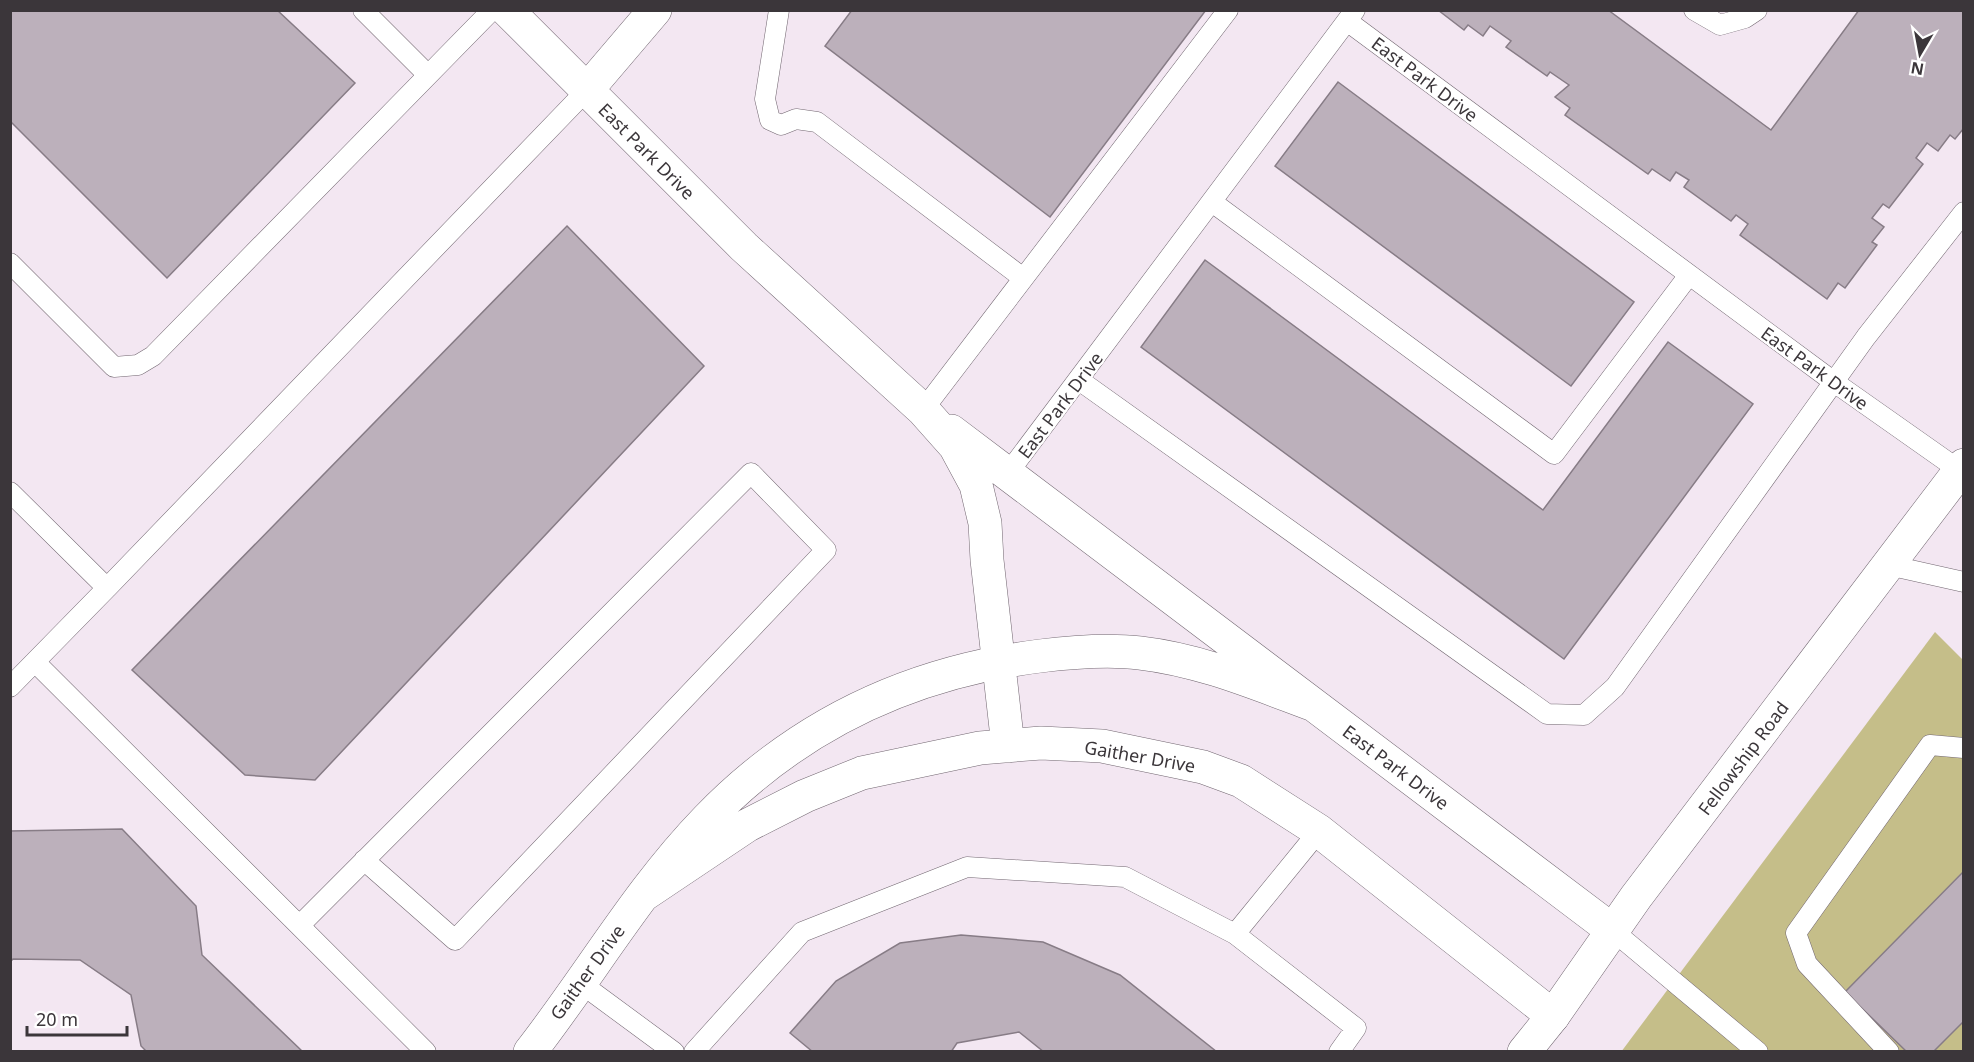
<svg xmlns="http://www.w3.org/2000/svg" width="1974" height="1062" viewBox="0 0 1974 1062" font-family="'Noto Sans',sans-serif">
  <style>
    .green { fill: #c5be89 }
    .building { fill: #bcb0bb; stroke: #877c86; stroke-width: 1.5 }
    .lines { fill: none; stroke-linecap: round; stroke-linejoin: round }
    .service-casing { stroke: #726771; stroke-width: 21 }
    .minor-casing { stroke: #726771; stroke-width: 34 }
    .tertiary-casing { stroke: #726771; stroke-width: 34 }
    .service { stroke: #fff; stroke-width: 20 }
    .minor { stroke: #fff; stroke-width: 33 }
    .tertiary { stroke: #fff; stroke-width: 33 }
    .labels { text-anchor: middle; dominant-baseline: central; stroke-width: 4.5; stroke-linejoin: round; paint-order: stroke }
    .street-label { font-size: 18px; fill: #3b363a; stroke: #fff }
  </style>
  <rect width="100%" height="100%" fill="#f3e7f2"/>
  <!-- green -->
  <path class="green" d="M1935,632l28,28v391l-342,1z"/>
  <!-- building -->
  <path class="building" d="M10,10h267l78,73 -188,195 -157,-157z
    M852,10h354l-156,207 -225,-171z
    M1438,10h170l163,120 88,-120h105v118l-9,11 -5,-4 -12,16 -11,-8 -11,15 7,6 -34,44 -6,-4 -11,14 12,9 -12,15 5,3 -32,43 -7,-5 -11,16 -87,-64 8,-11 -12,-9 -5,6 -47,-34 5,-7 -13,-8 -6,9 -18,-12 -4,5 -83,-59 5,-7 -15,-11 14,-12 -19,-13 -3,4 -41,-29 5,-6 -21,-15 -7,10 -15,-11 -4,5z
    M1338,82l296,220 -63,84 -296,-220z
    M567,226l137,140 -389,414 -70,-5 -113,-105z
    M1205,260l338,250 125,-168 85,62 -189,255 -423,-312z
    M122,829l74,77 6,49 101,97h-156l-6,-6 -10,-51 -51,-35 -67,-1 -3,3v-131z
    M1964,871v150l-31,31h-26l-62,-60z
    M961,935l82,7 77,33 97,77h-173l-25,-20 -62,11 -6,9h-138l-23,-19 46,-52 64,-38z"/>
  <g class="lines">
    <defs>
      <path id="service" d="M363,10l65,65
        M779,10l-14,89 5,21 11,5 15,-6 21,3 206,156
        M1694,10l26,15 25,-7 12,-8
        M1347,21l487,361 125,88
        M1212,202l342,252 135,-179
        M10,263l104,104 24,-2 15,-9 339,-346
        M1079,380l468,334 37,1 31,-28 251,-350 98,-125
        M923,410l305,-400
        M1008,473l347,-463
        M10,492l97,96 -97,99
        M1888,565l76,17
        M107,588l479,-497
        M35,662l391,390
        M1319,831l-84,103 121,94 -17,24
        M300,925l451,-452 75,77 -371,390 -91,-80
        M1612,930l146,122
        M579,982l95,70
        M694,1052l108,-120 165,-65 158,10 110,57
        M1889,1052l-82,-88 -11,-31 134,-188 34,3"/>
      <path id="minor" d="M507,10l237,237 179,163 32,36 21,39 9,38 2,37 21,186
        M586,91l69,-81
        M951,431l661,499
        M645,894l103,-69 57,-29 57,-23 118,-25 61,-5 61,3 101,21 38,14 78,50 234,185
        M530,1052c60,-77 109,-163 177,-233 91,-94 203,-147 333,-163 32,-4 67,-7 100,-3 61,7 117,31 174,52"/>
      <path id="tertiary" d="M1524,1052l29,-36 83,-119 328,-432"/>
    </defs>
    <!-- service casing -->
    <use href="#service" class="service-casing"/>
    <!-- minor casing -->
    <use href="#minor" class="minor-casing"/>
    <!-- tertiary casing -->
    <use href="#tertiary" class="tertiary-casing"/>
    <!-- service -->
    <use href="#service" class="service"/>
    <!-- minor -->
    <use href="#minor" class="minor"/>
    <!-- tertiary -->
    <use href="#tertiary" class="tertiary"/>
  </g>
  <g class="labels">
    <!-- street labels -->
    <g class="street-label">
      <text transform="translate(1425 79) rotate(37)">East Park Drive</text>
      <text transform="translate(647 151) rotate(45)">East Park Drive</text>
      <text transform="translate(1815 368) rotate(36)">East Park Drive</text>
      <text transform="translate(1060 405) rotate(-53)">East Park Drive</text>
      <text transform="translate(1140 756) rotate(10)">Gaither Drive</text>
      <text transform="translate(1743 758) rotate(-53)">Fellowship Road</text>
      <text transform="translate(1396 767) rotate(37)">East Park Drive</text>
      <text transform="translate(587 972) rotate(-54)">Gaither Drive</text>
    </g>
  </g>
  <!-- border -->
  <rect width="1974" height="1062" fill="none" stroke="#3b363a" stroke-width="24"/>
  <!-- north arrow -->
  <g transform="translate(1920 54) rotate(190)" stroke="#ffffff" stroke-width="4.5" paint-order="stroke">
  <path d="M0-4.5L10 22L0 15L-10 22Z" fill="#3b363a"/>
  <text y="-9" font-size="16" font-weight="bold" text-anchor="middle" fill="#3b363a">N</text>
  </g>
  <!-- scale -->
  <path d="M27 1026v9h100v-9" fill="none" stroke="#3b363a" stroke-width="3"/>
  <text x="36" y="1026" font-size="18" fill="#3b363a" stroke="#ffffff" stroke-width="4.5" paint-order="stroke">20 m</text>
</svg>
